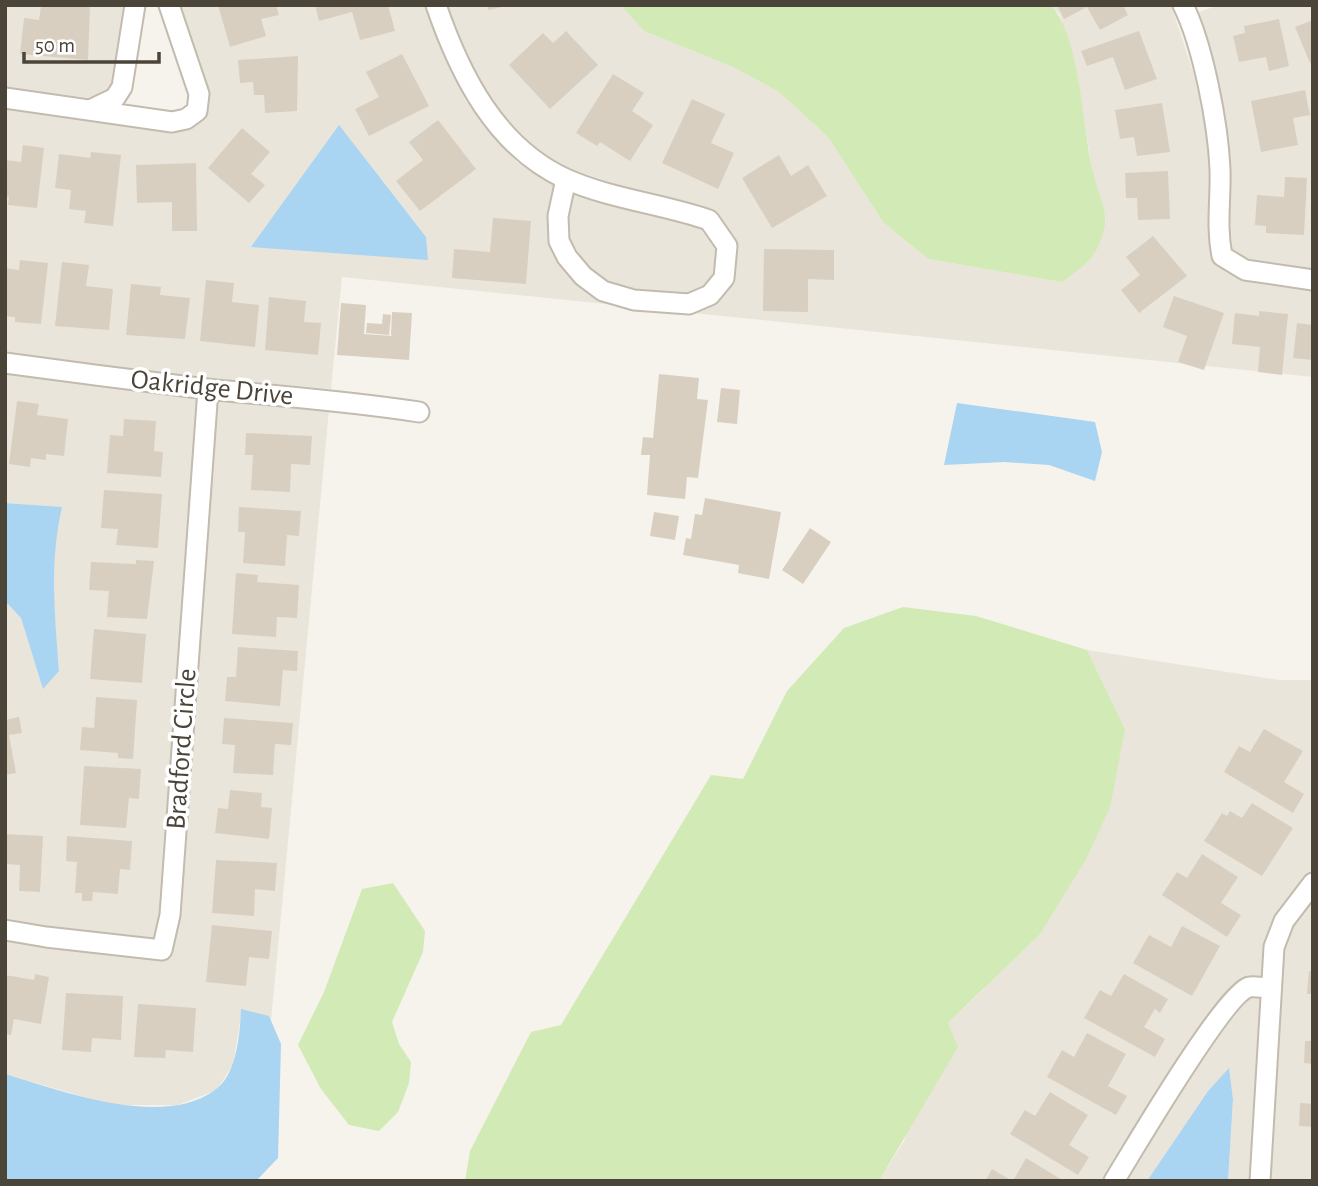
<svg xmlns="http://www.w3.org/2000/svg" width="1318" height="1186" viewBox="0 0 1318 1186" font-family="'Alegreya Sans',sans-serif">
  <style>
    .residential { fill: #eae5da }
    .green { fill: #d2eab5 }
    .water { fill: #a9d4f2 }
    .building { fill: #d8cfc1 }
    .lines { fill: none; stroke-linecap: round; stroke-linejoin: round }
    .minor-casing { stroke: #c2bbae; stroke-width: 23 }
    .minor { stroke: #fff; stroke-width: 19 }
    .labels { text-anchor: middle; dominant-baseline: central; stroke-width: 7; stroke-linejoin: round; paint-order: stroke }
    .street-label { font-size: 28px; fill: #4b4439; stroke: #fff }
  </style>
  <rect width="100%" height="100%" fill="#f6f3ec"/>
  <!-- residential -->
  <path class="residential" d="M5,5h120l-12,79 -4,6 -19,8 -85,-11z
    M179,5h247l13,39 27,57 51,61 38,23 -6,29v28l11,23 18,20 19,15 19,5 -274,-28 -11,112 -122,-11 -204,-25v-245l166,24 21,-4 14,-16 2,-22z
    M446,5h174l24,26 89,36 46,25 49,45 55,85 45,37 134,23 44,-61 -14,-51 -15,-95 -17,-60 -9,-10h120l23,70 11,49 5,46 -2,62 5,27 5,6 25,15 70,11v86l-620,-64 24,-11 16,-23 1,-40 -17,-26 -23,-9 -72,-18 -52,-17 -41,-23 -48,-59z
    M1219,5h94v265l-65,-10 -18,-11 -34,-236z
    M573,192l131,37 13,20 -2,25 -10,12 -17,7 -52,-4 -29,-8 -18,-13 -21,-30 -1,-21z
    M5,374l193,24 -37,515 -6,26 -108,-12 -42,-9v-317l16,17 22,70 16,-17 -7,-92 2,-40 7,-32 -56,-4z
    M217,400l112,10 -58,611 -2,-5 -27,-6 -9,54 -16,26 -39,15h-66l-107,-31v-133l156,19 10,-8 8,-37z
    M1087,650l192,30h34v187l-36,47 -12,30 -3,32 -18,2 -18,14 -57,83 -66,106h-224l25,-40 44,-118 36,-34 141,-260z
    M1313,899v282h-44l14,-231 9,-23z
    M1252,998h8l-9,183h-23l5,-82 -4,-30 -21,22 -61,90h-22l59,-94 55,-81z"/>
  <!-- green -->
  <path class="green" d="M620,5h431c30,34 31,122 42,167 3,15 14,37 12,52 -6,32 -18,40 -43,58l-134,-23 -45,-37 -55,-85 -49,-45 -46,-25 -89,-36z
    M903,607l73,9 111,34 38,79 -15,79 -25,53 -45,73 -92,89 10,24 -79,134h-414l5,-30 61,-119 30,-7 150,-250 32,4 44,-88 57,-63z
    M393,883l32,48 -2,21 -31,70 7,22 12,18 -2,21 -11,29 -19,19 -30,-6 -28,-36 -23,-44 26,-53 38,-103z"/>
  <!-- water -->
  <path class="water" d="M339,125l87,112 2,23 -177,-13z
    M957,403l138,19 7,30 -7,29 -46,-16 -44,-3 -61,3z
    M5,503l57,4c-13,56 -7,108 -3,164l-16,18 -22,-71 -16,-17z
    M241,1009l28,7 12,28 -3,114 -21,22 -252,1v-107c57,17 157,55 210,16 22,-15 25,-57 26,-81z
    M1229,1068l4,31 -5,82h-81l61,-90z"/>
  <!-- building -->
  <path class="building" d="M90,5l-2,55 -68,-6 4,-36 15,2 2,-14z
    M218,5h58l3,10 -18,4 5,17 -36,11z
    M315,5h73l7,26 -35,9 -8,-28 -33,9z
    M487,5h19v1l-18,4z
    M1057,5h66l5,10 -28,15 -13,-23 -23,12z
    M1279,19l10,47 -20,5 -3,-14 -27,5 -6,-26 12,-3 -1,-7z
    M1313,20v42l-3,1 -15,-36z
    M566,31l32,34 -48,44 -41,-44 34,-32 10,10z
    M1139,31l18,48 -32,11 -12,-33 -26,9 -6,-15z
    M402,54l27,52 -60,30 -14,-27 24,-12 -13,-25z
    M298,56l-1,55 -32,2 -1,-18h-10l-1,-13 -13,1 -2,-23z
    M613,74l31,19 -12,18 21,14 -23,36 -30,-19 -3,4 -21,-13z
    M1305,90l5,25 -17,3 5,27 -37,7 -10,-51z
    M692,99l33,15 -14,29 23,10 -16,36 -56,-26z
    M1162,103l8,49 -33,4 -3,-19 -14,2 -5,-29z
    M438,120l38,49 -56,42 -24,-30 27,-21 -14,-18z
    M242,128l28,24 -19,22 14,11 -16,18 -41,-35z
    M23,145l21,3 -7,60 -29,-3 1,-8 -4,-1v-36l16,2z
    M91,152l30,3 -8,71 -29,-3 2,-12 -17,-2 2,-19 -16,-2 4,-34 31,4z
    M779,155l12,21 17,-11 19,31 -55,32 -30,-50z
    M196,163l1,68h-25v-29l-35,1 -1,-38z
    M1168,171l2,48 -32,1 -1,-22h-11l-1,-25z
    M1285,177l22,1 -3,57 -38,-2v-7l-11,-1 2,-30 27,2z
    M493,218l38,3 -5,63 -74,-6 2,-29 36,3z
    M1153,236l34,40 -48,37 -18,-23 19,-15 -14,-18z
    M764,249l70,1v30l-26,-1v33l-45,-1z
    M20,260l28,3 -7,61 -26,-2v-5l-10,-1v-48l14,2z
    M62,262l27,3 -3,21 27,3 -4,41 -54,-4z
    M206,280l28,3 -2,19 27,3 -4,42 -55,-6z
    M131,284l30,3 -1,8 30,3 -5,41 -59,-4z
    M1174,296l50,17 -20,57 -26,-8 9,-26 -24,-9z
    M269,297l37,4 -2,21 17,1 -3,32 -53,-5z
    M341,303l25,2 -2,29 29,2 -2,-1 1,-23 20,1 -3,47 -72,-5z
    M1259,311l29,3 -6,61 -24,-3 2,-25 -28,-3 3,-31 24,3z
    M383,314l8,1 -2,20 -23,-2 1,-10 15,1z
    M1297,323l16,2v35l-20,-2z
    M659,374l40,4 -2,21 11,1 -10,78 -11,-1 -2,22 -38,-4 3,-40h-9l2,-18 10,1z
    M721,388l19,2 -3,34 -20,-2z
    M17,401l22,3 -2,11 31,4 -4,37 -18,-2v6l-15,-2 -1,9 -21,-3z
    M124,419l32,2 -2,30 9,1 -2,25 -54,-4 3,-38 13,1z
    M246,433l66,3 -2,29 -19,-1 -1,28 -39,-2 2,-35h-8z
    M104,490l58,4 -4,54 -42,-3 2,-16 -17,-1z
    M705,498l76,14 -12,67 -31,-6 1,-8 -56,-10 3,-17 5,1 4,-25 7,1z
    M239,507l62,4 -2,25 -12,-1 -2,31 -42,-3 2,-31h-7z
    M654,512l25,4 -4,24 -25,-4z
    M810,528l21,14 -28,42 -21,-14z
    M136,560l18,1 -7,58 -40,-2 2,-26 -20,-1 2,-28 45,2z
    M236,573l22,2 -1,7 42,3 -2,33 -20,-1 -1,20 -44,-3z
    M94,629l52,5 -4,49 -52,-4z
    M238,647l60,4 -1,20 -14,-1 -3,36 -55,-5 2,-24h9z
    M96,697l41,3 -4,59 -15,-1v-5l-38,-3 2,-23 12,1z
    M19,717l3,16 -13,2 7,38 -11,2v-55z
    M224,718l69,5 -2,22 -16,-1 -2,31 -40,-2 2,-28 -13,-1z
    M1264,729l39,22 -19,31 20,12 -11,19 -69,-41 15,-26 11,6z
    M84,766l57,3 -2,30 -10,-1 -3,30 -46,-3z
    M230,790l32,3 -1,14 11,1 -3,31 -54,-6 3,-25 10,1z
    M1252,803l41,25 -31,48 -58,-35 18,-28 5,3 3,-5 12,7z
    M5,834l38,2 -3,56 -21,-1 1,-26 -15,-1z
    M67,836l65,5 -2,29 -10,-1 -2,25 -25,-2 -1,9h-10v-8h-7l2,-31 -11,-1z
    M1202,854l36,23 -17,26 20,12 -14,22 -65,-42 15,-23 10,6z
    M216,860l61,3 -2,28 -20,-2 -1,27 -42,-3z
    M212,925l60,6 -3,28 -20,-2 -3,29 -40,-4z
    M1182,926l38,20 -28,50 -59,-33 16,-28 22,12z
    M1309,971l4,1v22h-6z
    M35,974l14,3 -8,47 -27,-5 -3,16 -6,-1v-59l29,5z
    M1124,974l44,25 -8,14 -5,-4 -11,18 21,12 -10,18 -71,-39 16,-28 11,6z
    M66,993l57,3 -2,44 -29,-2 -1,14 -29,-2z
    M138,1004l58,4 -3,44 -27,-2 -1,8 -31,-1z
    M1087,1033l39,21 -18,32 19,10 -11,19 -69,-38 15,-27 12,7z
    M1305,1041h8v23l-9,-1z
    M1050,1092l38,23 -19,30 20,12 -11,18 -68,-41 15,-24 10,6z
    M1300,1103l13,1v23l-14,-1z
    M1026,1158l38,23h-51z
    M992,1169l20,12h-27z"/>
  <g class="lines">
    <defs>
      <path id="minor" d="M436,5c24,70 60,142 130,174 45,20 97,25 143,41l18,26 -3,32 -14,17 -21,9 -55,-4 -31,-9 -20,-15 -16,-19 -8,-16 -1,-25 8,-37
        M1183,5c20,40 35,119 37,164 1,30 -4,57 2,87l23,14 68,10
        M5,98l167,24 14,-3 11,-8 2,-17 -30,-89
        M92,109l23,-11 7,-11 13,-82
        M5,363c67,9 135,18 202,26 71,7 141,12 212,23
        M5,930l41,7 116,13 8,-35 38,-526
        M1114,1181c19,-31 110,-186 135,-194 6,-1 15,1 21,1
        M1260,1181l14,-234 10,-26 29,-38"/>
    </defs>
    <!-- minor casing -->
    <use href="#minor" class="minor-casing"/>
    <!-- minor -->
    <use href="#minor" class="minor"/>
  </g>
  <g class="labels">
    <!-- street labels -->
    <g class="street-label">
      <text transform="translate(212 388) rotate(6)">Oakridge Drive</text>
      <text transform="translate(182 749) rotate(-86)">Bradford Circle</text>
    </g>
  </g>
  <!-- border -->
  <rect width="1318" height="1186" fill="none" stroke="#4b4439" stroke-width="14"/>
  <!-- scale -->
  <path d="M24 52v10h135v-10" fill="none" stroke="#4b4439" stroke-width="3.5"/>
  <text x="35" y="52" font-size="21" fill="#4b4439" stroke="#ffffff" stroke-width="5" paint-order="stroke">50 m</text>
</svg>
